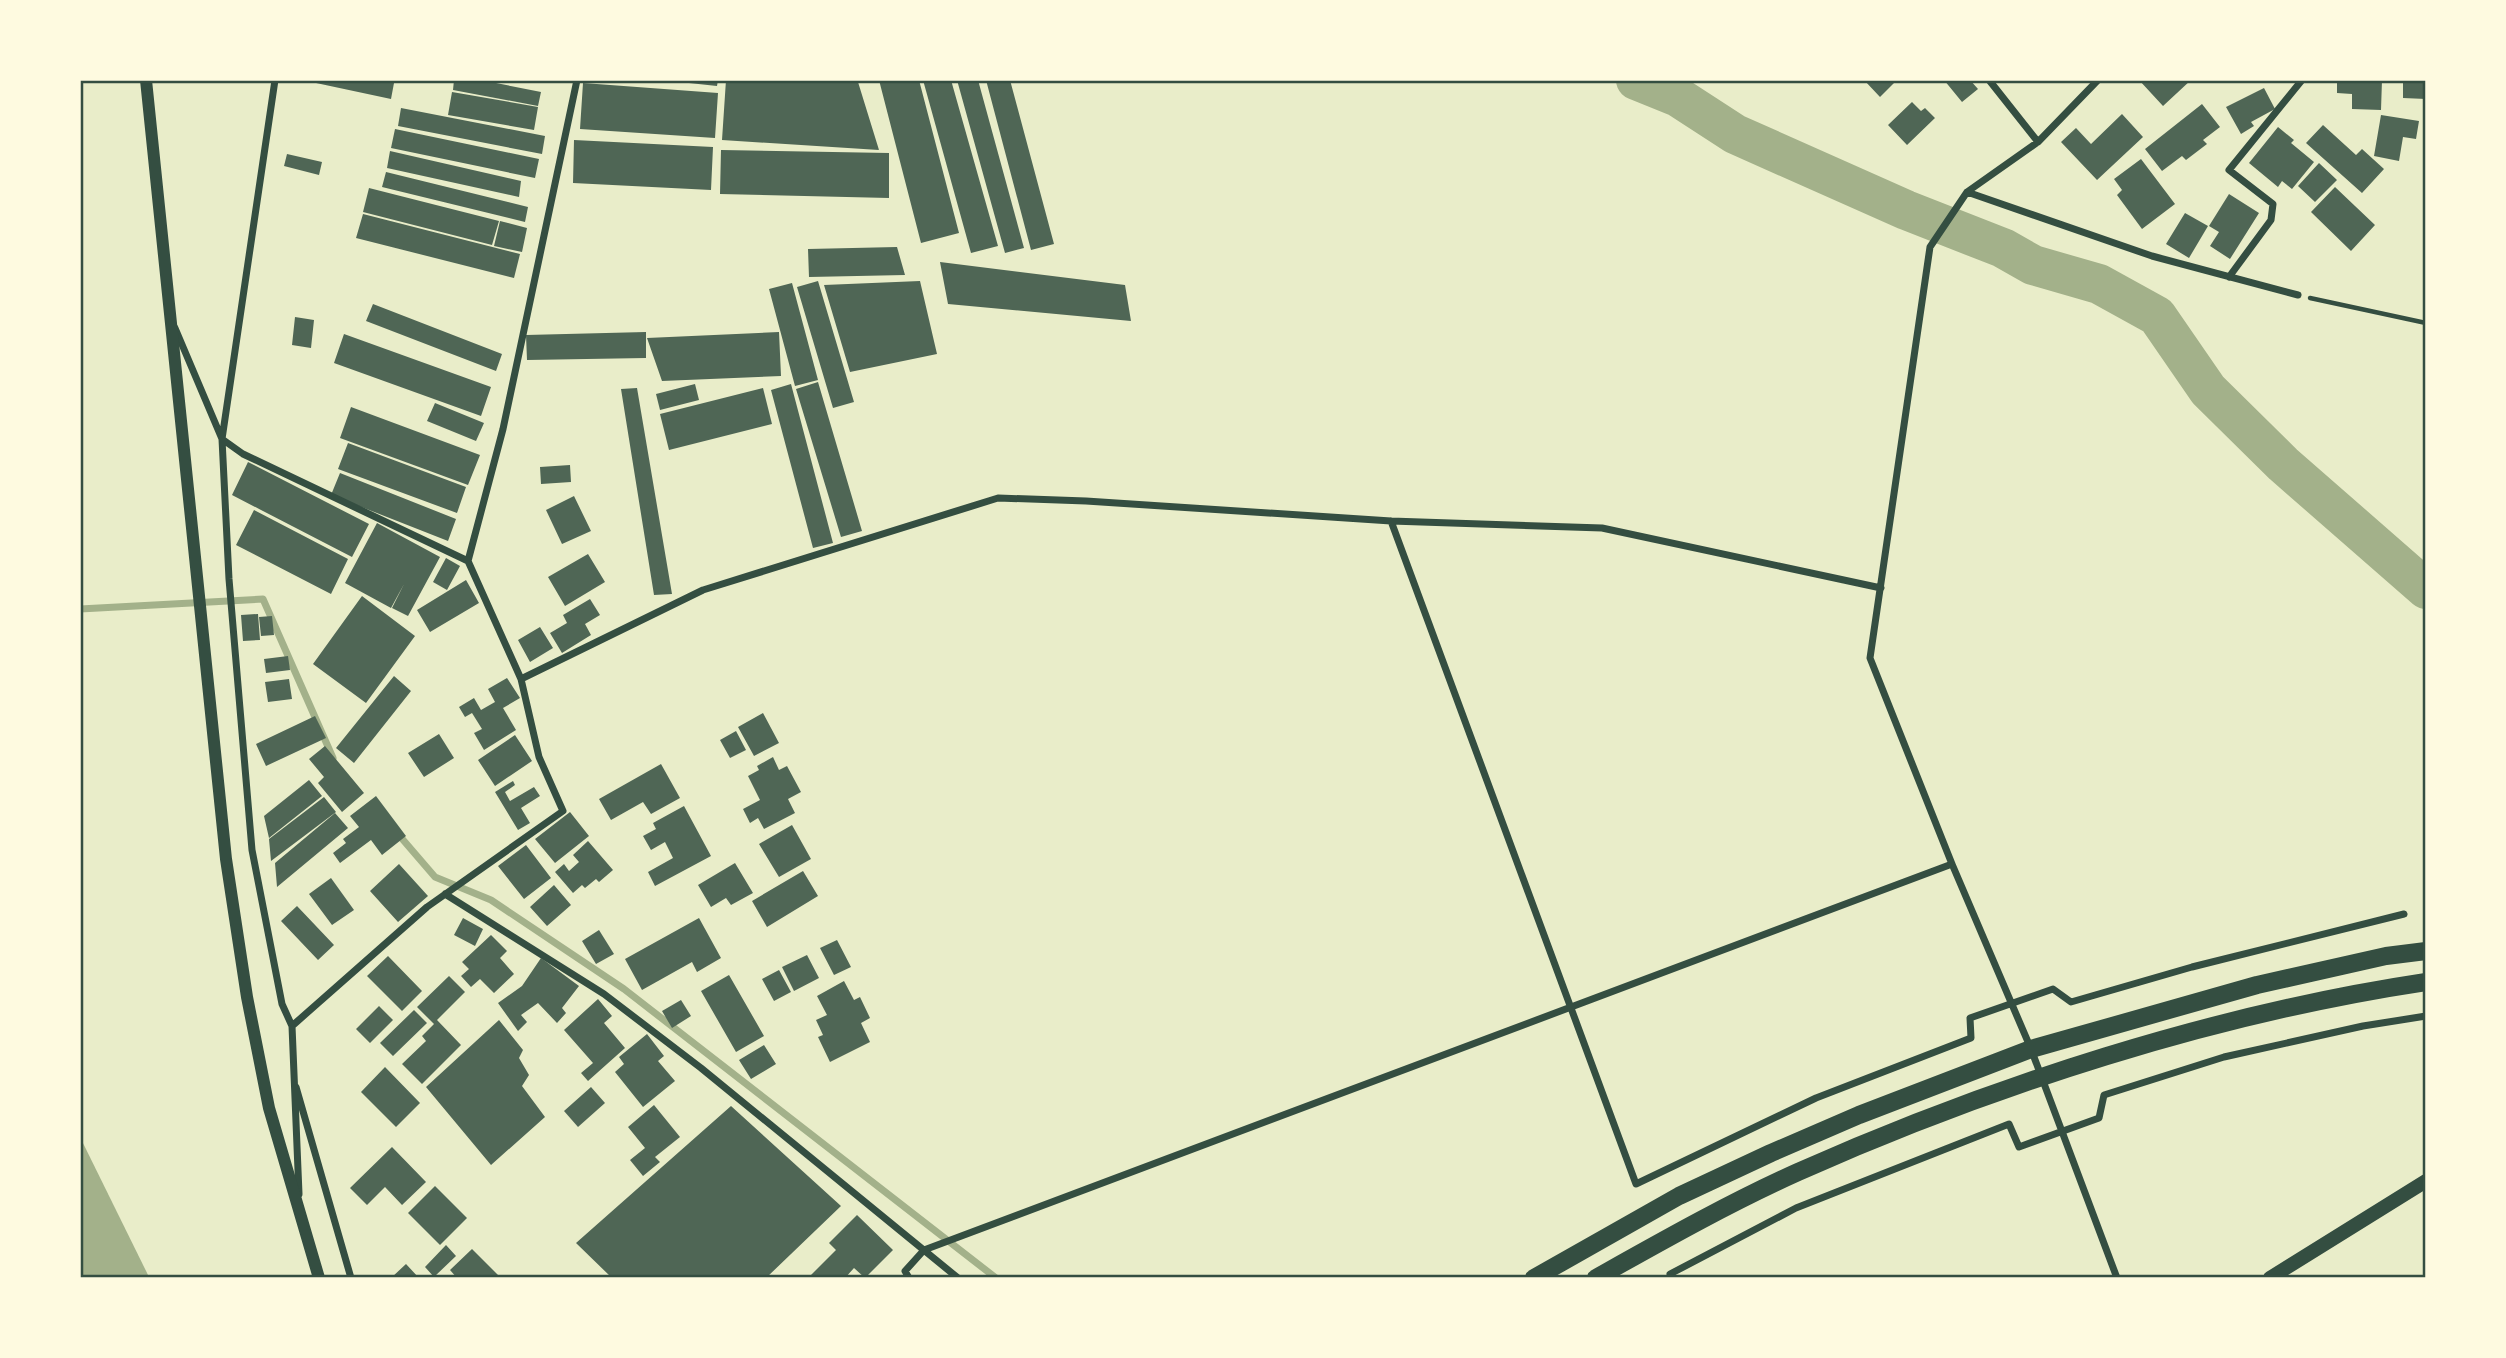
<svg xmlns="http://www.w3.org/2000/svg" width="2506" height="1358" viewBox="0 0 2506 1358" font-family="Manrope,sans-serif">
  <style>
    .water { fill: #a3b18a }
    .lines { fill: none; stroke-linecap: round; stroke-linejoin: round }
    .stream { stroke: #a3b18a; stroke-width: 7 }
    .river { stroke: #a3b18a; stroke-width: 40 }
    .building { fill: #4f6655 }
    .path { stroke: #344e41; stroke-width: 4.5 }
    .minor { stroke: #344e41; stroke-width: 7 }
    .tertiary { stroke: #344e41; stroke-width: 12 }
    .secondary { stroke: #344e41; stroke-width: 14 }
    .primary { stroke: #344e41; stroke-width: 18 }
    .neatline { fill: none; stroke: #344e41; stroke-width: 2.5 }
  </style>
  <rect width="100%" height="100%" fill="#e9edc9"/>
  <!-- water -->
  <path class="water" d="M80,1137l69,140h-68z"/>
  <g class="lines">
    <!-- stream -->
    <path class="stream" d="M80,609l183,-10 70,159
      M398,834l37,43 56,23 133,89 372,289"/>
    <!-- river -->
    <path class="river" d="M1636,80l42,17 57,37 171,76 97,38 30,17 66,19 58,32 51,74 75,74 143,125"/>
  </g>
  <!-- building -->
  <path class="building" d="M302,80h78l14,3 -3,16z
    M454,80h27l60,12 -3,14 -85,-16z
    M661,80h57l-1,6z
    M726,80l132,2 21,68 -157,-10z
    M879,80h40l40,153 -38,10z
    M923,80h28l47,166 -27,7z
    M957,80h21l46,168 -19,5z
    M986,80h24l44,164 -23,6z
    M1864,80h33l-17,17z
    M1944,80h26l8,9 -16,13z
    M2139,80h52l-28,26z
    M2337,80h45l-1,30 -29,-1v-15l-15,-1z
    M2403,80h23v19l-23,-1z
    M583,83l135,10 -3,45 -135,-9z
    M2264,88l11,21 -24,13 3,4 -13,8 -15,-27z
    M452,92l86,15 -4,23 -86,-15z
    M1912,102l9,9 4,-3 10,10 -28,27 -19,-20z
    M2202,104l18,23 -17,13 4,4 -21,16 -4,-4 -20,15 -17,-22z
    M401,108l144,28 -3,18 -144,-28z
    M2122,114l21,23 -46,43 -36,-38 15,-14 15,16z
    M2381,115l38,6 -3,18 -13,-2 -4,24 -25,-5z
    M2323,125l33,30 6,-6 22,20 -22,24 -56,-50z
    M2278,127l16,13 -3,3 23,19 -22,27 -10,-8 -4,6 -29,-24z
    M395,129l144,30 -4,19 -144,-30z
    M574,140l139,7 -2,43 -138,-7z
    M721,150l168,3v45l-169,-4z
    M390,151l131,30 -2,16 -132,-29z
    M287,154l35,8 -3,13 -35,-9z
    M2141,159l34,45 -33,25 -25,-34 5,-5 -8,-11z
    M2319,163l18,17 -22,22 -17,-16z
    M386,172l142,35 -3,15 -143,-35z
    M2335,187l40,38 -24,26 -40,-39z
    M369,188l130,33 -7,24 -129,-33z
    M2229,194l30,19 -29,46 -20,-13 9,-14 -10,-6z
    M2185,213l23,13 -19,32 -23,-14z
    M363,214l157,40 -6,24 -158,-40z
    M500,221l27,7 -5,24 -28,-6z
    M897,247l8,28 -96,2 -1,-28z
    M940,262l185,23 6,36 -183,-17z
    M818,281l36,121 -21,6 -36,-121z
    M920,281l17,73 -87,18 -26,-87z
    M792,283l26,97 -23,6 -26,-97z
    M373,304l129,50 -6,17 -130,-50z
    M295,317l19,3 -3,28 -19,-3z
    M646,332v26l-119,2 -1,-25z
    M779,332l2,44 -119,5 -15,-43z
    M344,334l147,53 -10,29 -147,-53z
    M818,382l44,149 -21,6 -45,-148z
    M695,384l4,16 -39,10 -4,-16z
    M791,384l42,159 -20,5 -42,-158z
    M637,388l35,206 -18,1 -33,-206z
    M763,388l9,36 -103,26 -9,-36z
    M435,403l49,20 -8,18 -49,-20z
    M351,407l129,48 -12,30 -128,-47z
    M348,443l118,44 -9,26 -119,-44z
    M248,462l121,62 -17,33 -120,-62z
    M570,465l1,17 -30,2 -1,-17z
    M340,473l116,46 -8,22 -117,-46z
    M574,496l17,35 -29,13 -16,-34z
    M254,510l94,49 -17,35 -95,-49z
    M377,523l63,34 -32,59 -16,-8 12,-24 -13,24 -46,-25z
    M588,554l17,28 -40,24 -17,-29z
    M446,558l14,8 -13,24 -14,-8z
    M466,580l13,23 -49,29 -13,-22z
    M362,596l53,40 -49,67 -53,-39z
    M590,599l10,16 -15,9 6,11 -29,18 -12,-20 17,-10 -4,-8z
    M258,614l2,26 -17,1 -2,-26z
    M272,616l2,19 -13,1 -2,-19z
    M540,627l13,21 -23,14 -12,-22z
    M288,656l2,14 -24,3 -2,-14z
    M394,676l17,15 -57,72 -18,-15z
    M507,678l13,20 -17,10 13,22 -32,20 -10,-17 8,-4 -10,-16 -7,4 -6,-10 15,-9 7,12 14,-8 -7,-13z
    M289,679l3,20 -24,3 -3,-20z
    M763,713l16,30 -25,13 -16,-29z
    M315,716l11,22 -60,28 -10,-22z
    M736,731l10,19 -16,8 -10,-18z
    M439,734l15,24 -30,19 -16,-24z
    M515,735l17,26 -37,25 -17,-26z
    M325,746l39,47 -22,19 -24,-29 6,-6 -15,-18z
    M773,757l6,13 8,-4 14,26 -13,7 7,14 -31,16 -6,-11 -8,5 -7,-14 17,-9 -12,-24 11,-6 -2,-4z
    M661,764l19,34 -29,16 -8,-12 -32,18 -12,-21z
    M309,780l13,16 -53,42 -5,-22z
    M513,781l2,4 -10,7 5,9 24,-14 6,9 -19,12 9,15 -12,7 -23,-38z
    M376,796l30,40 -24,19 -11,-15 -31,23 -7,-10 13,-10 -3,-4 16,-12 -9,-11z
    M324,797l12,15 -65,49 -2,-22z
    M684,806l27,50 -56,30 -7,-14 25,-14 -8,-16 -14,8 -8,-14 13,-7 -3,-6z
    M570,812l19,24 -34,27 -20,-24z
    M335,813l13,15 -71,59 -2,-24z
    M792,825l19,34 -32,18 -20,-33z
    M588,841l25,29 -14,12 -3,-3 -11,9 -3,-3 -9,8 -18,-21 9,-8 5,7 10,-9 -6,-7z
    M526,845l25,33 -27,21 -26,-33z
    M735,863l18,30 -22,12 -5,-7 -15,9 -13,-22z
    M399,864l29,32 -30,26 -28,-31z
    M803,871l15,25 -51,31 -15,-26z
    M331,878l23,32 -22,15 -23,-31z
    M554,885l17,20 -24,21 -17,-19z
    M297,906l37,39 -16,15 -37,-39z
    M463,918l20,11 -8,17 -21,-11z
    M699,918l22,40 -24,14 -5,-10 -50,28 -17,-31z
    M599,930l15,24 -18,10 -14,-23z
    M491,935l16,16 -7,7 14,16 -20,19 -14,-14 -9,8 -10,-11 8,-7 -7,-7z
    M837,940l14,27 -17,8 -14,-27z
    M807,955l12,23 -25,13 -12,-24z
    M388,956l34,35 -20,20 -35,-35z
    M541,958l38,28 -17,22 4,5 -9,10 -19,-20 -17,12 6,7 -9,9 -20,-28 24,-17z
    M779,970l12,22 -17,9 -12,-22z
    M729,975l35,61 -28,16 -35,-61z
    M449,976l16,16 -28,28 24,25 -39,39 -20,-20 24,-23 -4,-5 12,-12 -17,-17z
    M844,981l10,19 6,-3 10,21 -9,5 9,19 -40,20 -12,-25 5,-2 -7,-15 11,-5 -10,-19z
    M598,999l14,17 -8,7 21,25 -37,33 -7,-8 12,-10 -29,-33z
    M681,1000l10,16 -19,12 -10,-17z
    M379,1006l14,14 -23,23 -14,-14z
    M414,1010l13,13 -34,33 -13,-13z
    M499,1020l24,30 -4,8 10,17 -7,11 23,31 -54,48 -65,-78z
    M647,1034l17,22 -6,5 17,20 -32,26 -28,-35 9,-8 -5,-7z
    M764,1045l12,19 -25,15 -12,-19z
    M385,1067l35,36 -24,24 -35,-35z
    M591,1087l14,16 -27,24 -14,-16z
    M654,1105l26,32 -25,20 5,5 -17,14 -13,-16 15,-12 -17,-21z
    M731,1106l110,100 -75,72h-154l-36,-35z
    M392,1147l34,35 -24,23 -17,-18 -18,18 -17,-17z
    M435,1186l32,32 -27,27 -32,-32z
    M857,1215l36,35 -28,28 -11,-10 -9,10h-37l28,-28 -7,-7z
    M446,1245l10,11 -22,21 -9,-10z
    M472,1249l29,29h-44l-7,-8z
    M406,1264l13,14h-28z"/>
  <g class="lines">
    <!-- path -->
    <path class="path" d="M2310,298l116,25"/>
    <!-- minor -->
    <path class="minor" d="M275,80l-53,359 21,15 225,107
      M1989,80l49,62
      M2098,80l-60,62 -71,50 -37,55 -60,411 82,206 79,185 86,229
      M1967,192l185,64 146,39
      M2229,277l42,-57 2,-16 -44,-34 73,-90
      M175,328l47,111 7,140 23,271 30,154 10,22
      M1391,521l245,663 180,-86 155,-60 -1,-20 83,-29 18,13 121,-35 212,-53
      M521,679l182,-89 295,-92 88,3 305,20 211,7 279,60
      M445,894l159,100 97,74 257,210
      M296,1087l55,191
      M299,1194l-7,-168 135,-119 136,-96 -24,-54 -18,-78 -53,-118 35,-132 74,-349
      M909,1278l-4,-7 19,-21 1028,-386
      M1672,1278l-2,-4 126,-66 213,-84 10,23 80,-29 5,-23 120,-38 139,-31 63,-10"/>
    <!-- tertiary -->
    <path class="tertiary" d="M146,80l80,779 21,138 22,111 50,170"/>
    <!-- secondary -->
    <path class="secondary" d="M2270,1278l156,-97"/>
    <!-- primary -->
    <path class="primary" d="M1534,1278l145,-82 92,-43 88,-38 172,-66 226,-64 129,-29 40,-5
      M1596,1278c66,-37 133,-75 202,-106 196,-87 415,-158 628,-190"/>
  </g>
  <!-- border -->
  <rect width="2506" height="1358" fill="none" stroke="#fefae0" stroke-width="164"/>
  <rect x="82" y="82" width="2342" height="1194" class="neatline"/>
</svg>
